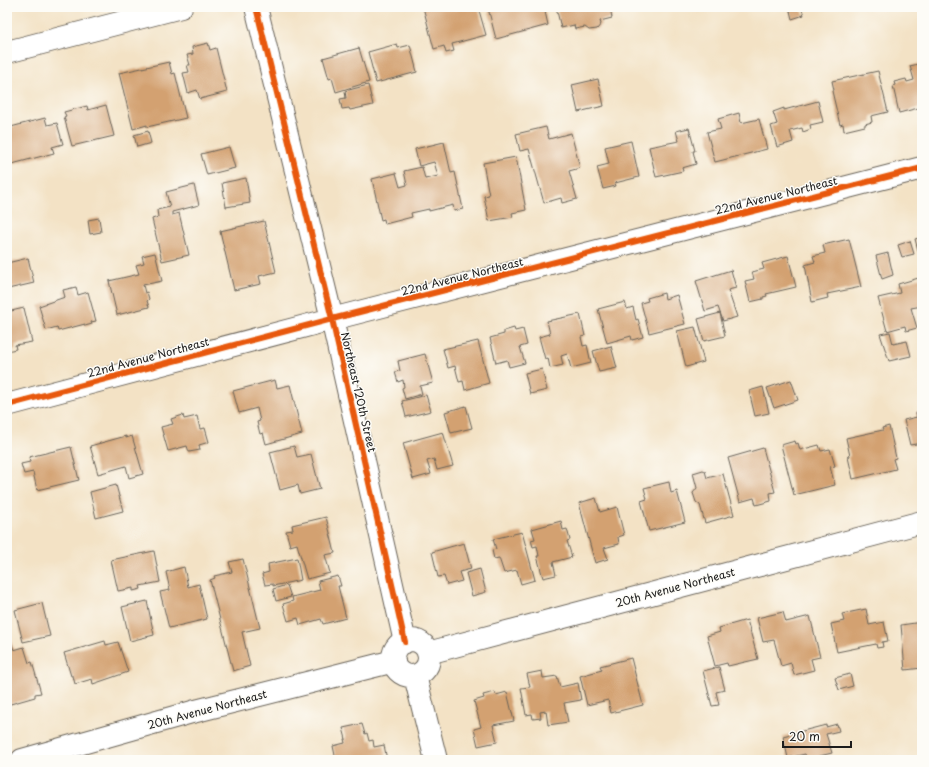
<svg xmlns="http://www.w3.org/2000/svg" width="929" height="767" viewBox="0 0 929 767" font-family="'Playpen Sans',sans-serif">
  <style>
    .building { fill: #d3a171 }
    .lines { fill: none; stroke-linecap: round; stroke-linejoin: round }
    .minor-casing { stroke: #676157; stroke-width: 24 }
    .minor { stroke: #fff; stroke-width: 22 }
    .cycleway-casing { stroke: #fdfcf7; stroke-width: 8 }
    .cycleway { stroke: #e8590c; stroke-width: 6 }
    .labels { text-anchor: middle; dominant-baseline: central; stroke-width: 3; stroke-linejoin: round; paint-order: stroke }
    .street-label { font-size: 11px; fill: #1c1c1c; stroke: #fdfcf7 }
  </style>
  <rect width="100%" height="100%" fill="#fdfcf7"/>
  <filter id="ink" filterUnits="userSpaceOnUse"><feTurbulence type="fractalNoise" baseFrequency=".025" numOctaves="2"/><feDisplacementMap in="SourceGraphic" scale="8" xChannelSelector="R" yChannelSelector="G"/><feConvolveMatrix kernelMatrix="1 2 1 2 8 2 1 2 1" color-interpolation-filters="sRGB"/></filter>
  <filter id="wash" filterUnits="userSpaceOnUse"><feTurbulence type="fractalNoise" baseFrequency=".012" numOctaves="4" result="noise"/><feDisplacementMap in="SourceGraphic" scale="16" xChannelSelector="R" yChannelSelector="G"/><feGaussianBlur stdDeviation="0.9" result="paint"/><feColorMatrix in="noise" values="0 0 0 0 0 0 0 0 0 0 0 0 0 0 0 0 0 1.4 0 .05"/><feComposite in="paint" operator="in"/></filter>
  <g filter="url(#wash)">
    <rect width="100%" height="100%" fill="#f3e2c5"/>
    <g id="blocks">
      <!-- building -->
      <path class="building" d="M423,7h31v3l11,-3h13l8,28 -34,9 2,7 -8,2 -2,-7 -10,3z
        M493,7h51l4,18 -52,14 -8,-31z
        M556,7h54l2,11 -12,3 1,3 -4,5 -8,1 -4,-3 -10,2 -1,-4 -13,3z
        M618,7h22v1l-20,5z
        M789,7h12l3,8 -12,4z
        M208,43l2,7 6,-2 11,44 -27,7 -3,-9 -9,3 -5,-20 6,-1 -2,-7h3l-3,-10 6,-1 -1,-7z
        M397,44l1,4 12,-3 7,27 -41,11 -8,-31z
        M359,48l10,34 -33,10 -4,-14 -3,1 -6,-21z
        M169,62l3,12 3,-1 11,45 -39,9v-2l-14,4 -14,-56z
        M922,63v44l-23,6 -6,-27 2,-1 -1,-3 12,-3 1,3 7,-2 -4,-14z
        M878,71l10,41 -17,4 1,6 -7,2v2l-21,5 -1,-7 -3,1 -8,-34 2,-1 -2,-9z
        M598,79l6,27 -26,6 -6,-27z
        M368,85l5,20 -23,5 -1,-2 -7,1 -2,-10 6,-1 -1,-7z
        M818,101l5,21 -13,3 1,4 -8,3 -1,-4 -12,3 3,11 -16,5 -6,-21 6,-2 -4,-12 11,-4v2z
        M106,105l8,31 -42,10 -8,-29 2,-1 -2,-4 23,-6 1,4z
        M739,113l2,10 18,-4 8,30 -52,13 -8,-30 14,-3 -3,-10z
        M45,118l2,7 10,-2 6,21 -11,3 2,6 -42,11 -5,-17v-19z
        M546,127l3,12 22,-6 9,35 -11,3 8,28 -15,4 -1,-5 -17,5 -15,-54 -9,2 -4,-17z
        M689,128l6,23h-2l3,13 -14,4 1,3 -27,6 -7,-30 30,-6 -3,-10z
        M148,131l3,12 -14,4 -3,-12z
        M631,141l8,36 -24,6 1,3 -13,3 -6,-22 12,-3 -4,-17z
        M444,142l7,31 4,-1 8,37 -9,2 -1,-6 -24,6v-2l-18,4 1,4 -27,7 -1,-5 -3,1 -9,-41 24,-6 4,14 7,-2 -3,-14 18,-4 3,12 13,-3 -4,-14 -15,4 -4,-17z
        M229,147l6,21 -28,7 -6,-21z
        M516,157l10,53 -14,3 1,4 -24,4 -5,-25 5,-1 -6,-32z
        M246,178l4,25 -24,4 -4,-24z
        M194,185l5,20 -27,7v3l7,-2 10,42 -27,6 -10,-42 6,-2 -1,-7 13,-3 -4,-15z
        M99,218l2,14 -11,2 -2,-14z
        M264,221l12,51 -17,4 2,8 -27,6 -14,-59z
        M922,237v16l-3,1 -4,-15z
        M849,239l12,48 -34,7 1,4 -16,4 -7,-37 10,-3 -2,-6 12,-3 -2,-8z
        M910,241l4,13 -12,3 -4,-12z
        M155,253l7,28 -19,4 2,8 2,-1 2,7 -2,2 2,6 -32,8 -8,-34 30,-7 -3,-9 8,-2 -2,-7z
        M888,253l5,22 -11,4 -6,-23z
        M788,256l8,31 -30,7 1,2 -4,1v2l-13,3 -5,-21 9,-2 -2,-7 12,-3 -2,-6z
        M28,258l6,25 -26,6 -1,-26z
        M731,270l5,18 -8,2 9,27 -14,4 -5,-14 -13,4 -9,-30z
        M922,277v29l-11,2 6,20 -11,3 -1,-5 -18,5 -9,-33 22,-5 -2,-9z
        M76,287l2,8 10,-3 8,29 -5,1 1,2 -7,2v-2l-27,7 -1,-4 -11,3 -7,-24 26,-9 -2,-7z
        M664,293l1,6 12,-4 8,29 -36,9 -8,-30 7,-2 -1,-3z
        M625,302l2,7 6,-2 3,13 2,-1 5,18 -11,3 -1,-4 -24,7 -9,-34z
        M24,308l8,34 -17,3 1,4 -9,2v-39z
        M720,313l5,23 -21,5 -6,-22z
        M580,314l5,22 -4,1 2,9 4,-1 4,18 -20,5 -4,-14 -6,2 2,9 -13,3 -2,-10 -3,1 -6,-22 11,-3 -3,-13z
        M695,327l9,35 -18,5 -9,-36z
        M514,328l1,3 8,-2 4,16 -7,2 5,16 -16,4 -2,-7 -11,3 -6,-25 14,-4v-3z
        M890,332l3,12 14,-3 4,15 -22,5 -9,-27z
        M478,341l11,42 -24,7 -2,-9 -4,1 -4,-16 -7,2 -5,-19z
        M611,346l6,22 -18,4 -6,-21z
        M425,354l8,29 -13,3 2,8 -17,5 -3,-11 2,-1 -1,-7 -5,2 -3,-10 5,-1 -2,-10z
        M542,369l5,21 -17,4 -5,-21z
        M275,380l2,8 13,-3 12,49 -36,10 -3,-11 -3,1 -3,-12 3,-1 -3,-13 -18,5 -6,-22z
        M791,380l7,20 -24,8 -7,-20z
        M763,387l6,26 -14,3 -6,-25z
        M426,395l5,16 -25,6 -4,-16z
        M466,406l6,22 -21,5 -6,-21z
        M922,411v32l-12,2 -6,-25 13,-3 -1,-4z
        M183,415l1,4 13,-3 3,13 5,-1 4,14 -10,3 1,5 -11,2 -2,-6 -19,5 -7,-24 12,-3 -2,-5z
        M889,426l7,32 -3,1 3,10 -43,10 -5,-22 2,-1 -4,-18 37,-8 -1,-2z
        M443,432l10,34 -16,4 -3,-11 -7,2 4,13 -18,5 -10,-36z
        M126,436v2l6,-2 11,38 -14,4 -3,-12 -28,8 -8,-28z
        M795,441l1,3 2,-1 2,7 19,-5 2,6 9,-2 5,17 -5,1 5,18 -41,10 -13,-50z
        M294,446l3,11 14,-3 9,35 -20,5 -2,-9 -18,5 -10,-38z
        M71,447l8,33 -42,10 -4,-18 -9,2 -3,-10 9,-2 -1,-5z
        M763,448l12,44 -5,1 1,8 -15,4 -2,-7 -14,4 -12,-44z
        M703,470l2,1 2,7 16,-4 11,41 -29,8 -5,-18 -4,-3 -3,-9 4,-5 -4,-15z
        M669,482l2,11 6,-2 8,31 -36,9 -8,-30 6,-2 -3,-11z
        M116,485l7,26 -27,7 -6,-26z
        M596,498l4,14 17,-5 7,28 -6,2 1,7 -15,4 4,11 -13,4 -16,-60z
        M326,517l9,36 -10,2 5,18 -23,6 -10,-35 -7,2 -4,-15 7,-1 -1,-5z
        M561,521l2,9 4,-1 3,11 -3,1 5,16 -19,5 3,13 -13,3 -6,-22h2l-2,-10 -4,1 -2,-7 4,-1 -3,-10z
        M522,532l13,48 -14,4 -4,-14 -13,3 -5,-15 -5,1 -2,-9 4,-1 -3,-10z
        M464,543l7,26 -12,3 3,9 -15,4 -3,-9 -6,1 -6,-25z
        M154,551l6,31 -20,4 1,3 -8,2v-3l-15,3 -7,-31z
        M297,558l4,22 -28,6v-2l-8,1 -3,-11 7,-2 -1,-8z
        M243,559l17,69 -18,4 8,34 -17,5 -23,-91 5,-2 -1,-2 18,-4 -3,-10z
        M184,567l4,20 11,-3 8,35 -38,9 -9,-36 10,-2 -4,-18z
        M480,569l6,23 -14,4 -6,-23z
        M338,576l3,10h-3l8,32 -23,6 -2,-5 -21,6 -2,-7 -10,3 -5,-17 10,-3 -1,-4 28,-7 -2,-9z
        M287,585l4,12 -15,4 -3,-12z
        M147,601l7,34 -24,6 -8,-34z
        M42,603l8,33 -27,6 -8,-32z
        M866,609l3,16 15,-3 4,19 -6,1 1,5 -6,1 -1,-4 -39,8 -6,-28 13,-3 -2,-7z
        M783,612l3,10 24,-6 10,41 -9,2 3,11 -20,5 -3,-12 -10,3 -7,-26 -11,2 -6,-24z
        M747,620l11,39 -30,7 -1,-3 -12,3 -8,-30 13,-4 -1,-4z
        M922,622v46l-17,2 -4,-45z
        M105,641l1,4 12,-3 10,30 -35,12 -1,-5 -17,5 -2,-8h-2l-7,-23z
        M11,642l3,8 10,-3 5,16 3,-1 9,31 -6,1v3l-28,8v-62z
        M631,658l12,47 -32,8 -3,-13 -21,5 -7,-29 22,-6 -2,-4z
        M719,667l6,23 -9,2 3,13 -7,1 -9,-35z
        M542,671l1,7 14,-2 3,11 18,-4 3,17 -17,3 4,19 -20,3 -2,-14 -6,1 1,6 -8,1 -1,-5 -6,1 -5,-27 9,-1 -3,-13z
        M850,674l3,12 -14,4 -4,-12z
        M495,692l1,3 11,-3 7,29 -21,4 4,17 -19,4 -4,-17 7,-2 -7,-26 10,-3 -1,-3z
        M362,724l3,10 2,-1 2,8 4,-1 1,7 10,-2 3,15h-51l-3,-14 12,-3 -1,-4h2l-3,-11z
        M837,724l2,7 -13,3 6,19 -25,6 -2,-5 -17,4 -5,-22 43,-11v2z"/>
    </g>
  </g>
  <g filter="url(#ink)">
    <use href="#blocks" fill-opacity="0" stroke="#676157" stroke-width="1"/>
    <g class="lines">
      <defs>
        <path id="minor" d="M256,7l76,312 73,323
          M7,52l174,-45
          M7,405l325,-86 590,-151
          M393 658a18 18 0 1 1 36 0a18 18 0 1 1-36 0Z
          M428,653l494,-131
          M415,676l21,84
          M22,760l170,-48 202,-51"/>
      </defs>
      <!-- minor casing -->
      <use href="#minor" class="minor-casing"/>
      <!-- minor -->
      <use href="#minor" class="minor"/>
      <defs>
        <path id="cycleway" d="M256,7l76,312 73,323
          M7,405l325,-86 590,-151"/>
      </defs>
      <!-- cycleway casing -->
      <use href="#cycleway" class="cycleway-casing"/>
      <!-- cycleway -->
      <use href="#cycleway" class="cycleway"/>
    </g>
  </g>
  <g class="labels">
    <!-- street labels -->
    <g class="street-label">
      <text transform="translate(776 195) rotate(-14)">22nd Avenue Northeast</text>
      <text transform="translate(462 276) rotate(-14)">22nd Avenue Northeast</text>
      <text transform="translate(148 357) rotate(-15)">22nd Avenue Northeast</text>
      <text transform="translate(359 392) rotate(77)">Northeast 120th Street</text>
      <text transform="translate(675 587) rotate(-15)">20th Avenue Northeast</text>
      <text transform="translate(207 709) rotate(-15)">20th Avenue Northeast</text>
    </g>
  </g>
  <!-- margin -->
  <rect width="929" height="767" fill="none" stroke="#fdfcf7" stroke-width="24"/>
  <!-- scale -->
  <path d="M783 741v6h68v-6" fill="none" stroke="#1c1c1c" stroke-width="2"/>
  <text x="789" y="741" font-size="12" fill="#1c1c1c" stroke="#fdfcf7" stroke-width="3" paint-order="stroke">20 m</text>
</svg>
